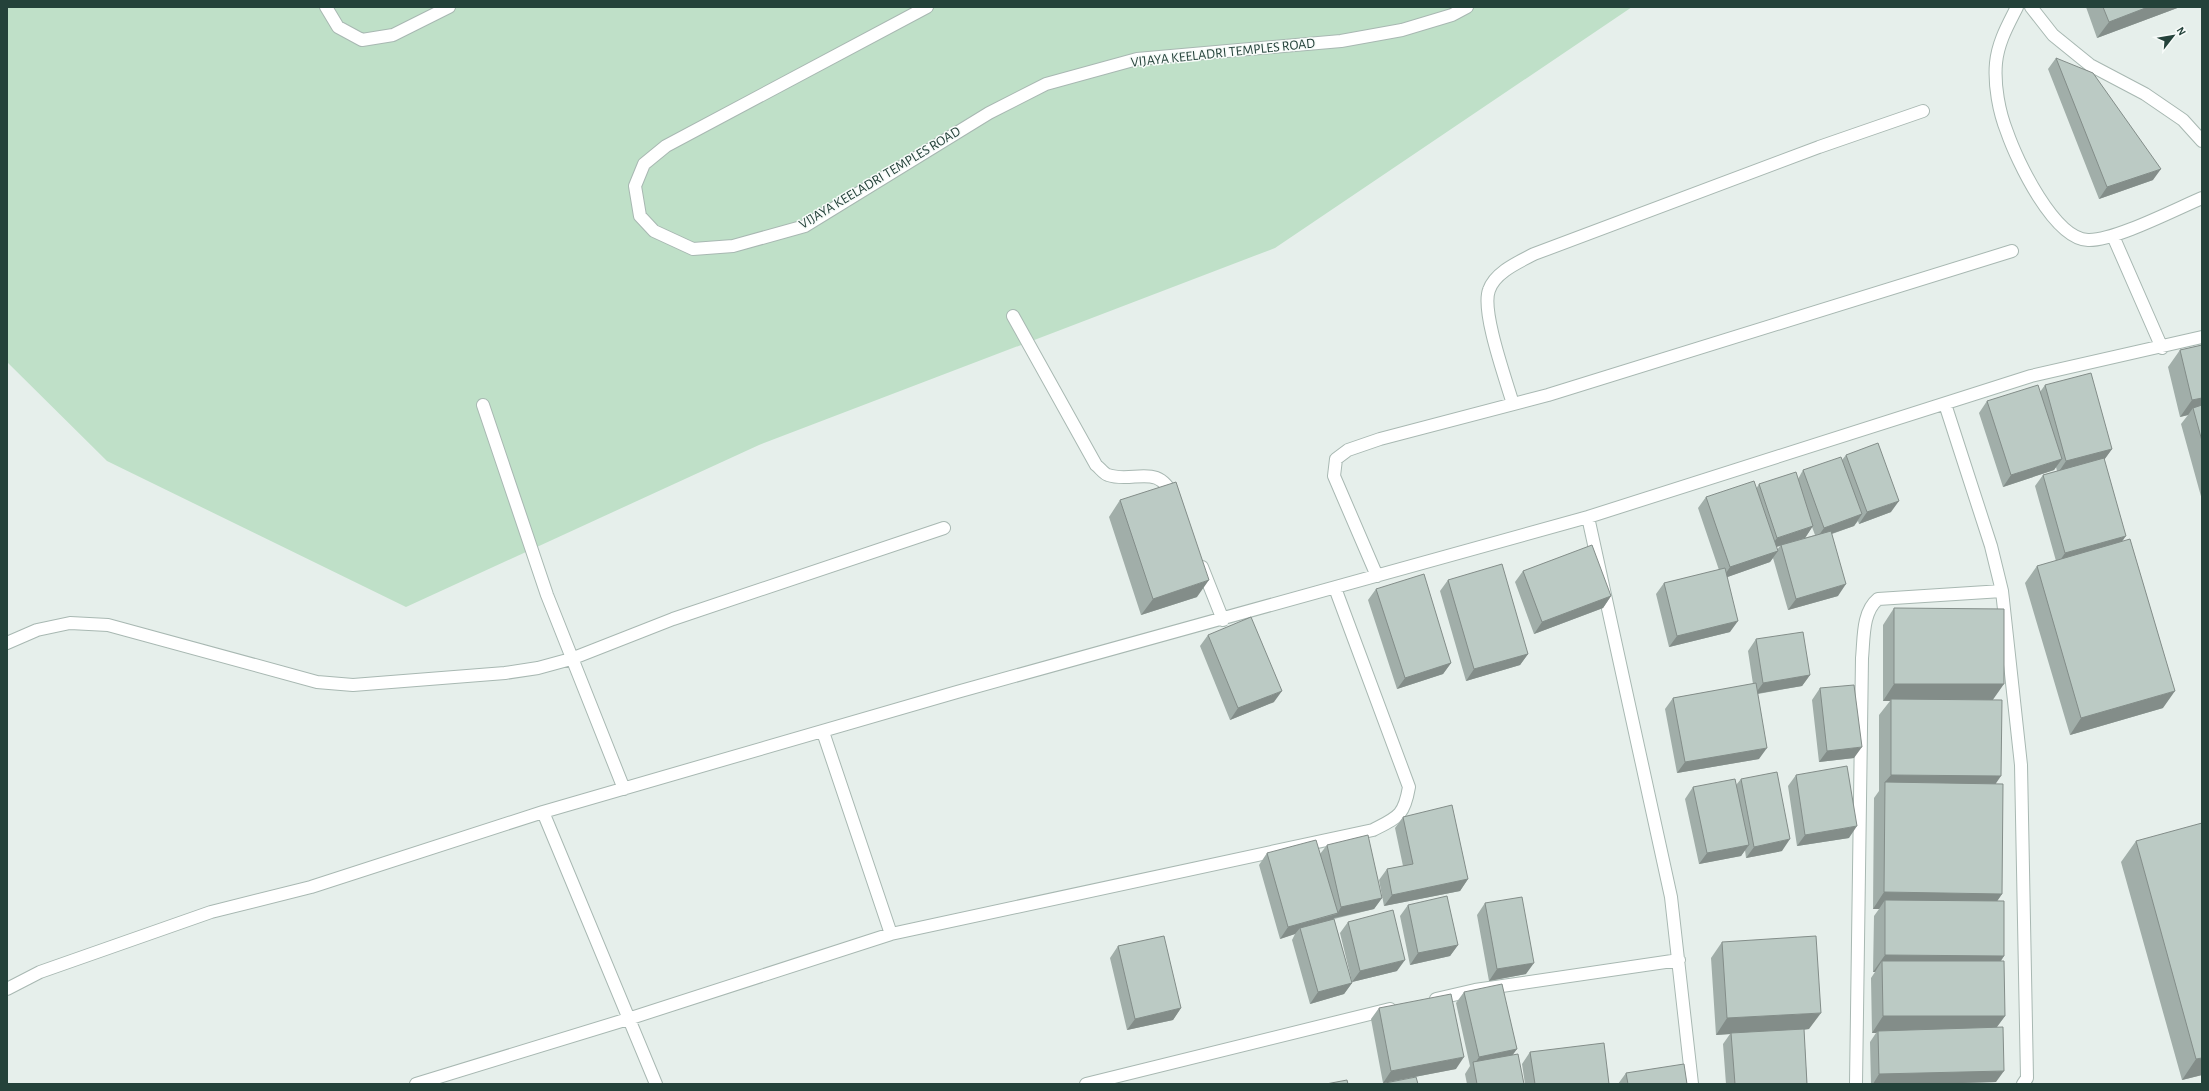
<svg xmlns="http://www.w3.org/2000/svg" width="2209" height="1091" viewBox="0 0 2209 1091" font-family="'Alegreya Sans',sans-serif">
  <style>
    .green { fill: #bfe0c8 }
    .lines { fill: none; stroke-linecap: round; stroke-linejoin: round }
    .minor-casing { stroke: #a8b8b2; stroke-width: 14 }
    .minor { stroke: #fff; stroke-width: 12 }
    .wall { fill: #a1aea9; fill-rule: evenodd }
    .shaded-wall { fill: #838d89 }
    .building { fill: #bbcac4; stroke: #838d89 }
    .labels { text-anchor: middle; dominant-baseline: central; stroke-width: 3; stroke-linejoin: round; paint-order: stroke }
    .street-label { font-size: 14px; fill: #24423a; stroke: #f7fbf9 }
  </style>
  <rect width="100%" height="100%" fill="#e6efeb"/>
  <!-- green -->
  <path class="green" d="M7,7h1625l-357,241 -516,197 -353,162 -299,-146 -100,-99z"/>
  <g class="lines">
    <defs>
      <path id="minor" d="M326,7l12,20 24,13 31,-5 56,-28
        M927,7l-261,139 -22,18 -9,22 5,30 14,15 39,18 40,-3 72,-20 184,-113 57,-29 91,-25 204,-18 61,-11 50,-15 15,-8
        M2017,7c-9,18 -19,35 -21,56 -2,22 3,49 11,69 10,29 47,107 81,108 26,1 88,-31 114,-42
        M2031,7l22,28 37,30 55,29 38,26 19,21
        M2113,236l49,112
        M1013,316l83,149c4,3 8,9 12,10 26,9 50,-14 66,23
        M1513,404c-7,-24 -32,-93 -24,-114 6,-18 30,-28 45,-36l285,-107 104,-36
        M1945,404l46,142 11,45 19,174 6,313 -4,6
        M483,405l64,190 77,194
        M1588,517l83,380 21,187
        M1202,567l21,53
        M1377,576l-43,-100 2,-17 12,-9 32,-11 168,-44 464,-144
        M7,643l30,-13 33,-7 38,2 209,57 36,3 152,-12 33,-5 33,-9 102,-40 271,-91
        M823,732l68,202
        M543,812l113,272
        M7,989l33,-17 171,-60 100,-25 232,-75 414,-120 631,-175 443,-141 171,-39
        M1436,999l39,-9 204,-30
        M416,1084l212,-65 263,-85 482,-104c25,-13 31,-14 36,-43l-74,-199
        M1086,1084l304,-75
        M1856,1084l6,-426c2,-19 0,-46 16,-59l124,-8"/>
    </defs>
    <!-- minor casing -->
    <use href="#minor" class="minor-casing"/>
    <!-- minor -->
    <use href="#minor" class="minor"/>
  </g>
  <!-- wall -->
  <path class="wall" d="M2086,7h94l-83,31z
    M2056,58l97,122 -54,19 -51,-130z
    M2202,345v155l-21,-76 7,-9 -8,2 -12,-50 12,-17z
    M2045,385l67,64 -8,11 18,81 41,167 -93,27 -45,-152 12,-17 19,-5 -21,-75 8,-11 14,-4 -1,-4 -2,3 -51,17 -24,-74 8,-12 53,-9z
    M1846,455l45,57 -32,12 -1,-3 -4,5 -22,8 6,62 -50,14 -15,-52 -3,4 -43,15 3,55 -61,15 -13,-53 8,-11 55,-13 -21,-62 8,-11 50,-8 3,-5 39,-5 5,-9 39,-10zM1812,527l3,8 -22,6 12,-3zM1780,546l-3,4 -1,-3z
    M1120,500l77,97 -56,18 -32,-98z
    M1523,571l88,25 -8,12 -69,26 -19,-52z
    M1448,580l80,74 -8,11 -54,16 -26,-90z
    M1376,589l75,74 -8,11 -46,15 -29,-89z
    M1894,608l99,92 3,84 6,110 -5,7 7,55 -3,5 4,55 -8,11 -1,55 -67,2h-58l-1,-42 6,-9h-4l-1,-55 4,-6h-2l1,-56 5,-7h-6l1,-111 5,-7v-76l11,-14h-7v-76z
    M1208,635l66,67 -44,18 -30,-74z
    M1756,639l54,36 -8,11 -44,8 1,65 -82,14 -12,-64 8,-11 80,-14 -5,-33z
    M1820,688l34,70 -35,4 -7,-62z
    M1796,775l53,63 -52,8 -9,-60z
    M1741,779l41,72 -36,7 -1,-8 -4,6 -42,8 -14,-65 8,-12 43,-2z
    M1403,817l65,62 -8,12 -76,15 -5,-26 8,-11 16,-3 -8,-38z
    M2136,841l66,234 -20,5 -61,-218z
    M1327,845l55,53 -8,11 -40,10 18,64 -8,11 -34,10 -18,-64 3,-6 -15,5 -21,-74 8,-12 53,1z
    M1485,903l41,71 -37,7 -12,-66z
    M1408,905l50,40 -8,11 -40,9 -10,-49z
    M1348,922l49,49 -45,11 -12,-49z
    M1722,942l87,87 -5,1 3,54h-81l-3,-40 7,-10 -14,1 -5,-77z
    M1118,946l63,62 -8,12 -46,10 -17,-72z
    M1464,992l53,57 -5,6 12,29h-57l-2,-10 5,-8 -14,-63z
    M1379,1008l77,61 -73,14 -12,-64z
    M1530,1052l79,32h-84l-3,-20z
    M1626,1073l61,11h-69z"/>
  <!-- shaded-wall -->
  <path class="shaded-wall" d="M2148,7h32l-83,31 12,-16z
    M2161,169l-8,11 -54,19 8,-12z
    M2202,398v14l-9,-4 -5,7 -8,2 12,-17z
    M2112,449l-8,11 -46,13 8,-12z
    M2062,459l-8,11 -51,17 8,-12z
    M1899,501l-8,11 -32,12 8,-12z
    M1862,514l-8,12 -38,13 8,-11z
    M1813,526l-8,12 -36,11 8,-11z
    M2126,536l-8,11 -61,18 8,-12z
    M1778,551l-8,11 -48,17 8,-12z
    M1209,580l-12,17 -56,18 12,-16z
    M1846,584l-8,12 -50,14 8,-11z
    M1611,596l-8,12 -69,26 8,-12z
    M1738,621l-8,11 -61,15 8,-11z
    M1528,654l-8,11 -54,16 8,-12z
    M1451,663l-8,11 -46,15 8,-11z
    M1810,675l-8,11 -47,8 8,-11z
    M1894,684h110l-12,17 -101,-2 -1,2h-7z
    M1282,691l-8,11 -44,18 8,-12z
    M2175,691l-12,17 -93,27 11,-17z
    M1862,747l-8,11 -35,4 8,-11z
    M1767,748l-8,11 -82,14 8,-11z
    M1891,775l110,1 -11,16 -105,-10z
    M1857,826l-8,12 -52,8 8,-11z
    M1790,839l-8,12 -36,7 8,-11z
    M1749,845l-8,11 -42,8 8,-11z
    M1468,879l-8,12 -76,15 8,-11z
    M1884,892l118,2 -11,16 -106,-10 -6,9h-6z
    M1382,898l-8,11 -40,9 -4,7 -30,3 -5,6 -15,5 8,-12 49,-13 4,-7z
    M1458,945l-8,11 -40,9 8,-12z
    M1885,955l119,1 -12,17 -110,-12 -7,11h-2z
    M1405,960l-8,11 -45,11 8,-11z
    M1534,963l-8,11 -37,7 8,-12z
    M1352,983l-8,11 -34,10 8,-12z
    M1181,1008l-8,12 -46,10 8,-11z
    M1821,1013l-12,16 -78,5v-1l-1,1 -14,1 11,-17z
    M1883,1016h122l-12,16 -115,-1 -2,2h-4z
    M1517,1049l-8,11 -35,5 5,-8z
    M1464,1057l-8,12 -73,14 8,-12z
    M2202,1058v17l-20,5 14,-21z
    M2004,1071l-8,11 -67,2h-56l6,-10z"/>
  <!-- building -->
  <path class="building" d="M2103,7h45l-39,15z
    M2056,58l37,15 68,96 -54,18z
    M2202,345v53l-10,2 -12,-50z
    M2091,373l21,76 -46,12 -21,-76z
    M2038,385l24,74 -51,16 -24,-74z
    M2202,405v36l-9,-33z
    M1878,443l21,58 -32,11 -21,-57z
    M1841,457l21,57 -38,14 -21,-58z
    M2104,458l22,78 -61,17 -22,-78z
    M1796,472l17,54 -36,12 -18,-54z
    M1754,481l24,70 -48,16 -24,-70z
    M1176,482l33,98 -56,19 -33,-99z
    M1831,531l15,53 -50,15 -15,-54z
    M2130,539l45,152 -94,27 -44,-152z
    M1592,545l19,51 -69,26 -19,-51z
    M1502,564l26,90 -54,15 -26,-89z
    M1725,568l13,53 -61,15 -13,-53z
    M1424,574l27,89 -46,15 -29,-89z
    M1894,608l110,1v75h-110z
    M1251,617l31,74 -44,17 -30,-73z
    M1803,632l7,43 -47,8 -7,-44z
    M1756,683l11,65 -82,14 -12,-64z
    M1854,685l8,62 -35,4 -7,-63z
    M1891,699l111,1 -1,76 -110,-1z
    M1847,766l10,60 -52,9 -9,-60z
    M1777,772l13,67 -36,8 -13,-68z
    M1735,779l14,66 -42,8 -14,-66z
    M1885,782l118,2 -1,110 -118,-2z
    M1452,805l16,74 -76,16 -5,-26 26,-5 -10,-47z
    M2202,823v235l-6,1 -60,-218z
    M1368,835l14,63 -41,9 -14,-62z
    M1316,840l22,73 -50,14 -21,-74z
    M1447,896l11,49 -40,8 -10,-48z
    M1522,897l12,66 -37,6 -12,-66z
    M1885,900l119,1v55l-119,-1z
    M1393,910l12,50 -45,11 -12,-49z
    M1334,919l18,64 -34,9 -18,-64z
    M1164,936l17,72 -46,11 -17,-73z
    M1816,936l5,77 -94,5 -5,-76z
    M1882,961h122l1,55h-122z
    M1502,984l15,65 -38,8 -15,-65z
    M1451,994l13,63 -73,14 -12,-63z
    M2003,1027l1,44 -125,3 -1,-43z
    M1804,1029l3,55h-72l-4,-51z
    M1604,1043l5,41h-74l-5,-32z
    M1518,1054l6,30h-47l-4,-22z
    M1684,1064l3,20h-59l-2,-11z
    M1416,1077l2,7h-38z
    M1347,1080l1,4h-22z"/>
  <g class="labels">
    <!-- street labels -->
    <g class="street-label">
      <text transform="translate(1223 53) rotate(-6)">VIJAYA KEELADRI TEMPLES ROAD</text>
      <text transform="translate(880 178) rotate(-31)">VIJAYA KEELADRI TEMPLES ROAD</text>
    </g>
  </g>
  <!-- border -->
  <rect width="2209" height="1091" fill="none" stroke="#24423a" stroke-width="16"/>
  <!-- north arrow -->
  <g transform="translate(2173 36) rotate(59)" stroke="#f7fbf9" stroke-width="3" paint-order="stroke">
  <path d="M0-3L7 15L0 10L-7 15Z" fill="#24423a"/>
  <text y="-6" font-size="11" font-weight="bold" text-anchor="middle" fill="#24423a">N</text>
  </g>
</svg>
